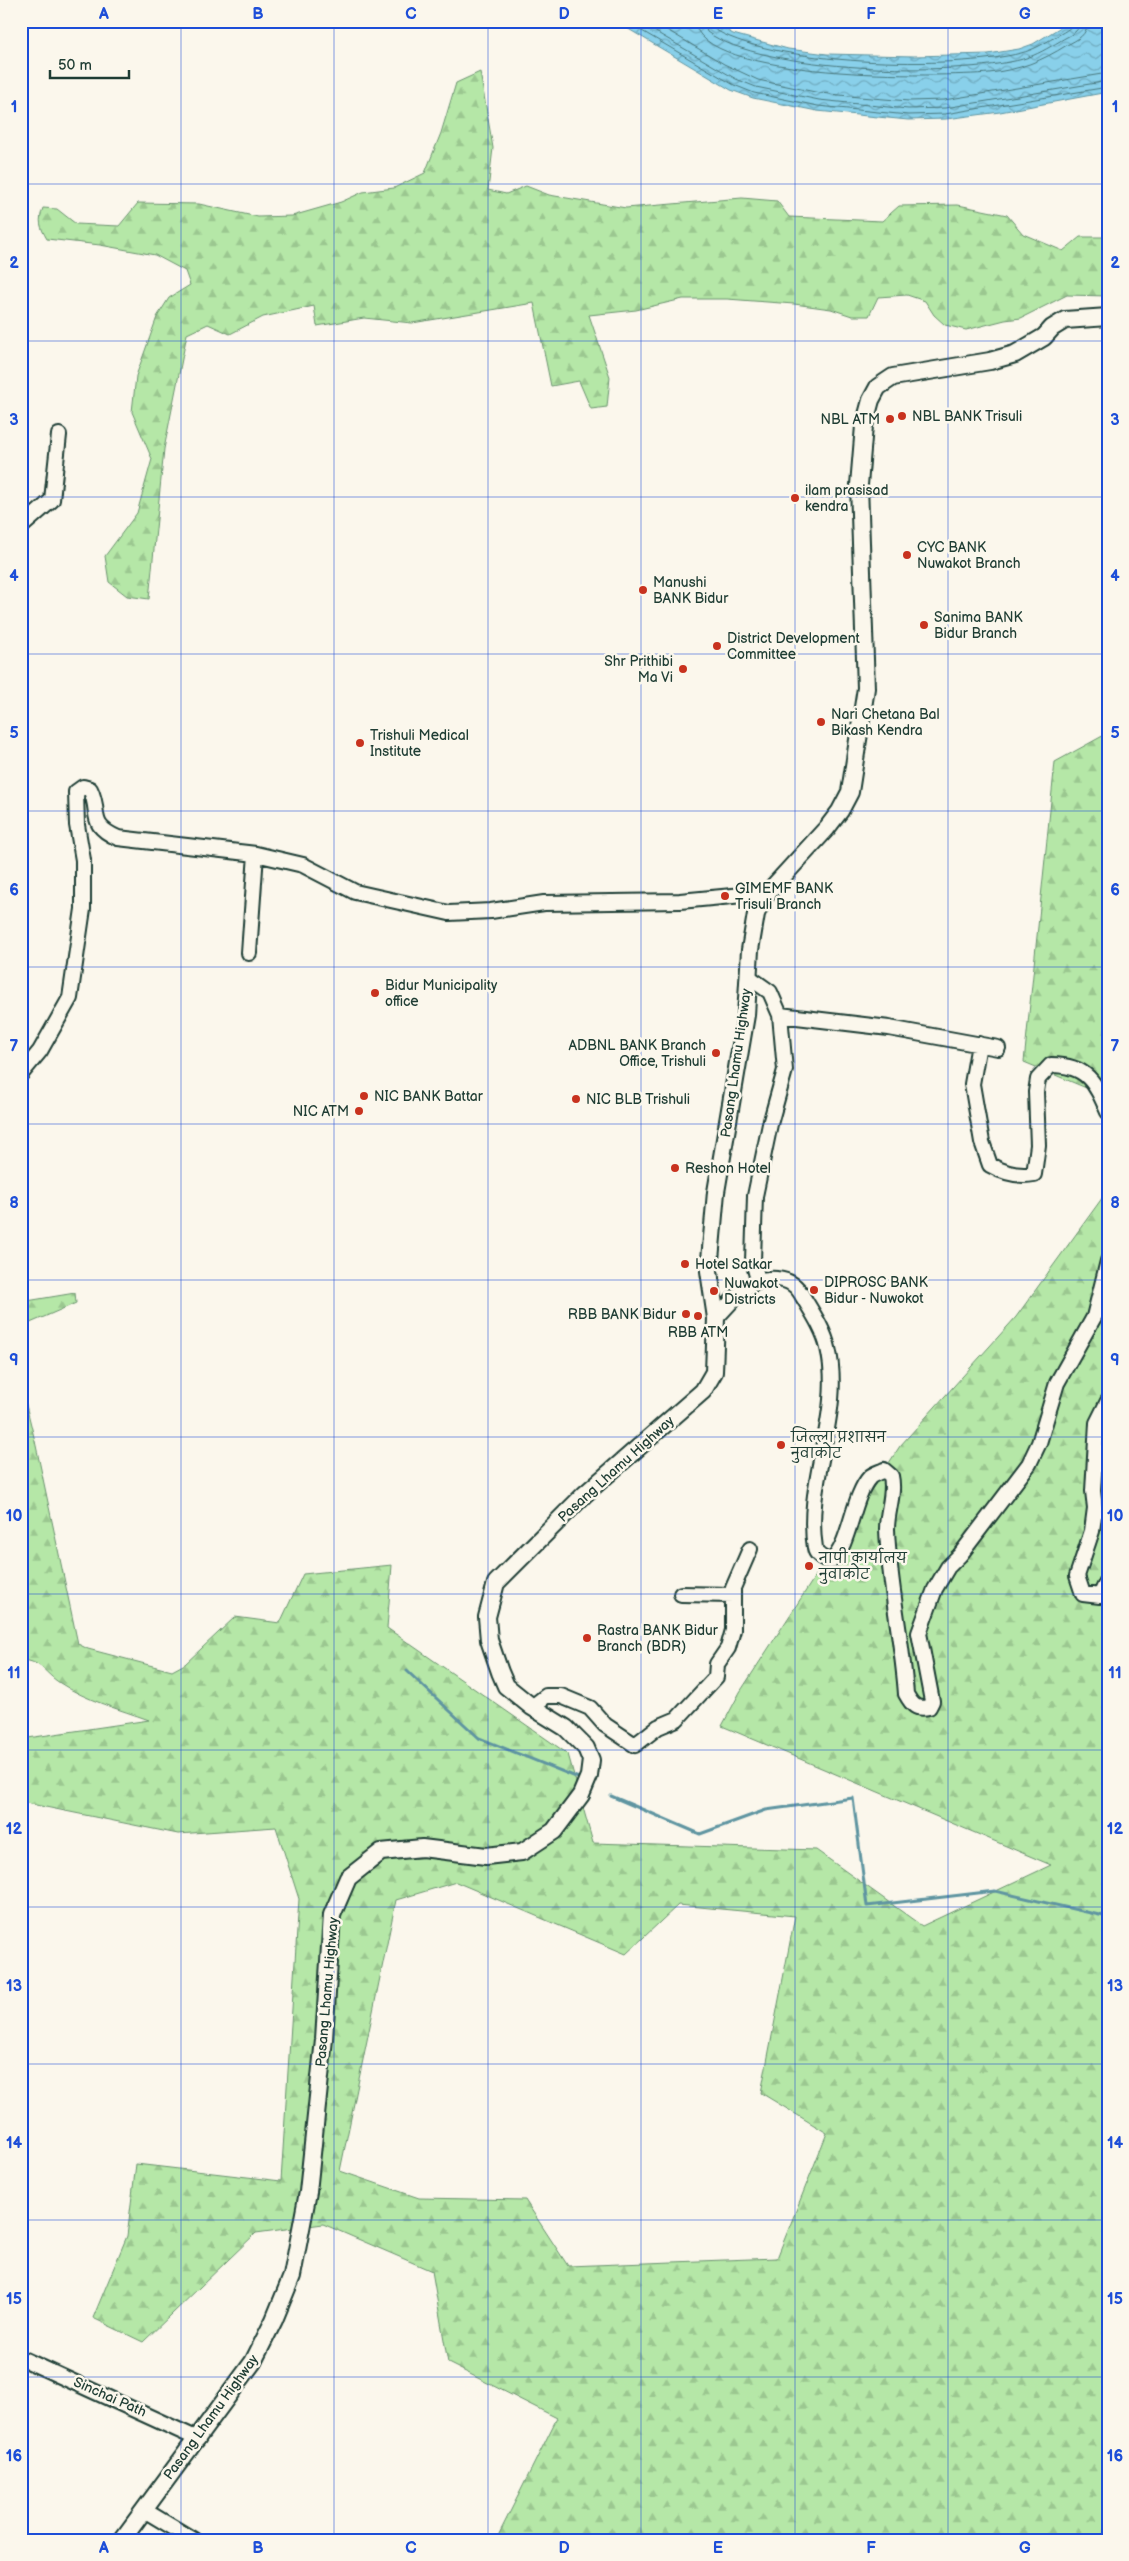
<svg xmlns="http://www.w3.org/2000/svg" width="1129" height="2561" viewBox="0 0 1129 2561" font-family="'Balsamiq Sans','Playpen Sans Deva',sans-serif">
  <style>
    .forest { fill: url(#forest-firs); stroke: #6a926e; fill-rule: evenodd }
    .water { fill: url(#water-waves); stroke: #5f95a1 }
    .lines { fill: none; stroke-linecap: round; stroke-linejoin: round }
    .shore { stroke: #49787d; stroke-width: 1 }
    .stream { stroke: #5f95a1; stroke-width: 3 }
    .minor-casing { stroke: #1f3d34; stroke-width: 18 }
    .major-casing { stroke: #1f3d34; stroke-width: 20 }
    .minor { stroke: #fbf7ec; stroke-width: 14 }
    .major { stroke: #fbf7ec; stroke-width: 16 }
    .grid { fill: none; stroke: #1d4ed8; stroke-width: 1; stroke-opacity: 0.55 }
    .poi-dot { fill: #c8321e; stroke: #fbf7ec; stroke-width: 2 }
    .labels { text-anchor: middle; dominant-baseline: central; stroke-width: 5; stroke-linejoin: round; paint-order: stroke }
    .poi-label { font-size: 14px; fill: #1f3d34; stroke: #fbf7ec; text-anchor: start }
    .street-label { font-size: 14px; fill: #1f3d34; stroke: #fbf7ec }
    .neatline { fill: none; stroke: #1d4ed8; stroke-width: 2 }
    .grid-label { font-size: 16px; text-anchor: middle; font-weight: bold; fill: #1d4ed8 }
  </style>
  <defs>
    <pattern id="forest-firs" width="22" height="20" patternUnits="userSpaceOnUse" patternTransform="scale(1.25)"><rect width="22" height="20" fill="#b5e7a7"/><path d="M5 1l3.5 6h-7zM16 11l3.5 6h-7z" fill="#9bc790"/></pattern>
    <pattern id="water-waves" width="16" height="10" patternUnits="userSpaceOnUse" patternTransform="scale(1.25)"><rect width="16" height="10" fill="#89d0ea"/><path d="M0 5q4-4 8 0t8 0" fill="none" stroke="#6faabe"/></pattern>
  </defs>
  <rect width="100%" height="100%" fill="#fbf7ec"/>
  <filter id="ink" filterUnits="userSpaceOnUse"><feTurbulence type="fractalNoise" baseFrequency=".02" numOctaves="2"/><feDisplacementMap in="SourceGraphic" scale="10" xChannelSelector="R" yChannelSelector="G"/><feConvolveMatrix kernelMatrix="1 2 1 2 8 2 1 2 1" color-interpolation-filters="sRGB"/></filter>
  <g filter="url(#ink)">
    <!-- forest -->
    <path class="forest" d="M480,72l13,76 -5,42 18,4 20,-8 23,9 77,13 116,-10 35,3 12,16 93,4 17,-15 59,-1 49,10 16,19 40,17 17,-14h28v59l-41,-1 -46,23 -16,2 -39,10 -21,-5 -11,-10 -9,-14 -18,-6 -29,2 -9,19h-17l-21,-7 -37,-5 -67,-5h-44l-47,11 -47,5 21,62 -3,30 -16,2 -12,-28 -28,5 -17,-83 -122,20 -48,-5 -47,8 -3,-20 -51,11 -33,17 -22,-10 -21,10 -23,115 -15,150 -22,-3 -18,-14 -4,-26 32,-43 15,-54 -20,-47 4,-36 21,-59 12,-19 21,-13 -5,-14 -30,-16 -55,-10 -53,-6c-7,-12 -9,-18 -4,-31l14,1 19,15 43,2 19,-23 61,1 59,13 34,-1 49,-14 22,-10 31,-4 31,-15 16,-40 15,-50z
      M1108,733v364l-84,-35 31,-300z
      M1108,1190v1350h-612l61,-122 -109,-55 -16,-92 -109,-47 -67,9 -113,109 -50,-24 34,-82 9,-72 145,17 18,-282 -23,-72 -98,7 -157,-32v-63l128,-19c-30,-11 -62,-19 -89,-37 -16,-10 -18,-22 -39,-23v-275l14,56 43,203 10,5 84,22 13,-7 50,-47 45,6 23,-49 89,-9 -5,63 181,126 25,89 223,7 106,76 129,-61 -329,-139 18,-34 160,-246 116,-129zM456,1882l170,72 52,-49 117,11 -34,177 66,40 -50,125 -209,8 -43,-66 -106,-2 -79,-27 56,-271z
      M75,1293l1,10 -55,24v-25z"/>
    <!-- water -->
    <path class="water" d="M615,21h96l22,13 55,15 39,5 87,2 74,-2 31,-5 14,-5 31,-19 11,-4h33v71l-108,20 -54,7 -38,1 -91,-9 -64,-13 -22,-8z"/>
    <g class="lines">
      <!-- shore -->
      <path class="shore" d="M625,21l109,64 20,8 64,13 90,9 37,-1 163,-27
        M637,21l99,58 20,8 63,13 89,9 37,-1 163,-27
        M652,21l72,43 34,16 62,13 39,4 50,4 35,-1 164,-27
        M695,21c2,60 250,56 294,52 30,-3 53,-12 78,-28 11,-6 20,-9 21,-24
        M703,21l4,11c54,40 250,45 316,27 14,-4 25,-11 37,-18 9,-6 20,-8 20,-20
        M709,21l2,6c56,39 244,43 310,26 12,-3 22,-9 34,-16 6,-4 18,-8 19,-16"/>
      <!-- stream -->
      <path class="stream" d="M407,1671l72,67 102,41
        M611,1796l89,38 66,-24 87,-12 14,108 128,-15 113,26"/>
      <defs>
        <path id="minor" d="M21,527l31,-27 7,-65
          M249,953l7,-99
          M749,977l21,15 10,23 109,13 109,20
          M979,1044l-7,40 10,58 8,23c14,8 28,12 44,9l4,-29 -2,-53 2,-13 13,-14c36,0 44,17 57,47
          M21,1074l19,-23 30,-53 13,-89v-49l-6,-35 -1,-33 7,-5 7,2c12,24 -4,35 28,49l138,16 47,11 52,27 94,21 42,-2 53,-8 136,-2 63,-6 20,3
          M758,1280l-5,-19 2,-65 15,-72 15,-54 -5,-55
          M716,1318c17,-17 33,-42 61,-39 12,1 20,6 26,18 9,15 21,33 25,51 16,66 -24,134 -13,200 1,8 9,11 16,13 19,-14 21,-65 39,-84 3,-3 10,-5 14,-7l7,6c4,18 -4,34 -4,53 2,55 15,109 19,165 6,11 10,16 23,13l3,-6 -13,-68 16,-44 13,-22 12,-12 69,-91 10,-21 18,-60 37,-66 14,-56
          M1108,1401l-11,22 -4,68 2,17 -3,23 -15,45 6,18 17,2 8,-17
          M681,1594l52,1
          M532,1707l14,-11h15l29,12 15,17 30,20 23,-18 19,-8 39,-42 1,-13 11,-16 5,-18v-42l17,-39
          M21,2358l177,81
          M144,2510l50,30"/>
        <path id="major" d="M122,2540l131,-178 21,-42 18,-44 16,-84 16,-153 8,-124 16,-37 33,-26 41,-4 64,8 36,-4 32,-21 27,-36 8,-19 2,-16 -5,-12 -20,-20 -34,-21 -26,-21 -6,-14 -11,-32 -2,-23 9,-34 89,-89 118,-103 11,-19 2,-54 -7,-47 7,-79 30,-177 4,-65 6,-36 7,-16 64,-70 13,-17 10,-19 16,-104 -7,-203 5,-59 7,-26 7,-13 15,-10 97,-16 25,-7 29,-17 8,-9 13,-8 43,-3"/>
      </defs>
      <!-- minor casing -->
      <use href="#minor" class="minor-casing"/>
      <!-- major casing -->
      <use href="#major" class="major-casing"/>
      <!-- minor -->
      <use href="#minor" class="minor"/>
      <!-- major -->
      <use href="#major" class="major"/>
    </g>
  </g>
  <!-- grid -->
  <path class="grid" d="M181,21v2519M334,21v2519M488,21v2519M641,21v2519M795,21v2519M948,21v2519M21,184h1087M21,341h1087M21,497h1087M21,654h1087M21,811h1087M21,967h1087M21,1124h1087M21,1280h1087M21,1437h1087M21,1594h1087M21,1750h1087M21,1907h1087M21,2064h1087M21,2220h1087M21,2377h1087"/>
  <!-- markers -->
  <g class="poi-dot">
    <circle cx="902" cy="416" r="5"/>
    <circle cx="890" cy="419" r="5"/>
    <circle cx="795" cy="498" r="5"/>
    <circle cx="907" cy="555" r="5"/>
    <circle cx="643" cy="590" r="5"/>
    <circle cx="924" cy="625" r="5"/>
    <circle cx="717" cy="646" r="5"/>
    <circle cx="683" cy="669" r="5"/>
    <circle cx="821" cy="722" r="5"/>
    <circle cx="360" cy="743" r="5"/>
    <circle cx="725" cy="896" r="5"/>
    <circle cx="375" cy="993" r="5"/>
    <circle cx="716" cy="1053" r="5"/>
    <circle cx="364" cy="1096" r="5"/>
    <circle cx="576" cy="1099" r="5"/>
    <circle cx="359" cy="1111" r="5"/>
    <circle cx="675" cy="1168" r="5"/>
    <circle cx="685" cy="1264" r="5"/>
    <circle cx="814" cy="1290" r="5"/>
    <circle cx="714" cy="1291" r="5"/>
    <circle cx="686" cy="1314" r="5"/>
    <circle cx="698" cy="1316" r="5"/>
    <circle cx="781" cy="1445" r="5"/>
    <circle cx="809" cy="1566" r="5"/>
    <circle cx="587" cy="1638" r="5"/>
  </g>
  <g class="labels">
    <!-- poi labels -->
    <g class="poi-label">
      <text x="912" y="416">NBL BANK Trisuli</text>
      <text x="880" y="419" text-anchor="end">NBL ATM</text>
      <text x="805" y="490">ilam prasisad<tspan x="805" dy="16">kendra</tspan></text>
      <text x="917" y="547">CYC BANK<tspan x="917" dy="16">Nuwakot Branch</tspan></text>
      <text x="653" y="582">Manushi<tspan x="653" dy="16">BANK Bidur</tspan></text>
      <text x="934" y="617">Sanima BANK<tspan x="934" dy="16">Bidur Branch</tspan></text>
      <text x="727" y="638">District Development<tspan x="727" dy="16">Committee</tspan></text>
      <text x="673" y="661" text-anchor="end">Shr Prithibi<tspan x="673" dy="16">Ma Vi</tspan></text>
      <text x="831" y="714">Nari Chetana Bal<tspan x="831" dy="16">Bikash Kendra</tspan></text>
      <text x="370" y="735">Trishuli Medical<tspan x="370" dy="16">Institute</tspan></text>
      <text x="735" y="888">GIMEMF BANK<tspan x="735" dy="16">Trisuli Branch</tspan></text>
      <text x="385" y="985">Bidur Municipality<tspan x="385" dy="16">office</tspan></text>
      <text x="706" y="1045" text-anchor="end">ADBNL BANK Branch<tspan x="706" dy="16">Office, Trishuli</tspan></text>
      <text x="374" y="1096">NIC BANK Battar</text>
      <text x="586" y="1099">NIC BLB Trishuli</text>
      <text x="349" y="1111" text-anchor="end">NIC ATM</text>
      <text x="685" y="1168">Reshon Hotel</text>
      <text x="695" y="1264">Hotel Satkar</text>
      <text x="824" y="1282">DIPROSC BANK<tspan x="824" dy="16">Bidur - Nuwokot</tspan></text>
      <text x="724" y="1283">Nuwakot<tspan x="724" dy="16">Districts</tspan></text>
      <text x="676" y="1314" text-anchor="end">RBB BANK Bidur</text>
      <text x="698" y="1332" text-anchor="middle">RBB ATM</text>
      <text x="791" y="1437">जिल्ला प्रशासन<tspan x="791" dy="16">नुवाकोट</tspan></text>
      <text x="819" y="1558">नापी कार्यालय<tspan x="819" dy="16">नुवाकोट</tspan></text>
      <text x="597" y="1630">Rastra BANK Bidur<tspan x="597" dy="16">Branch (BDR)</tspan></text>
    </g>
    <!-- street labels -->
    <g class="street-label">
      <text transform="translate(736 1063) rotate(-82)">Pasang Lhamu Highway</text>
      <text transform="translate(616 1469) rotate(-42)">Pasang Lhamu Highway</text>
      <text transform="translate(327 1992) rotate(-85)">Pasang Lhamu Highway</text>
      <text transform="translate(110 2397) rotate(24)">Sinchai Path</text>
      <text transform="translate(211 2417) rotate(-54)">Pasang Lhamu Highway</text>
    </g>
  </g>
  <!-- margin -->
  <rect width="1129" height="2561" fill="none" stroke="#fbf7ec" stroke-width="55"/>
  <!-- scale -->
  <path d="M50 70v8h79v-8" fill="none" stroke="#1f3d34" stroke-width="2.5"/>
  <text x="58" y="70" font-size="15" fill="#1f3d34" stroke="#fbf7ec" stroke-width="4" paint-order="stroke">50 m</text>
  <rect x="28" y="28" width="1074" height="2506" class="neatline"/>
  <g class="grid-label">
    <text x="104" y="19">A</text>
    <text x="258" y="19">B</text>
    <text x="411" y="19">C</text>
    <text x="564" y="19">D</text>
    <text x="718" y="19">E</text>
    <text x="871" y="19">F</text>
    <text x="1025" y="19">G</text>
    <text x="14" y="112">1</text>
    <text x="1115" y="112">1</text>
    <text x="14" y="268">2</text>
    <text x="1115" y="268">2</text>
    <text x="14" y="425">3</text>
    <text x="1115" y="425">3</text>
    <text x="14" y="581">4</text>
    <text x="1115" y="581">4</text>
    <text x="14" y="738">5</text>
    <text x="1115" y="738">5</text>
    <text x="14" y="895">6</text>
    <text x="1115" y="895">6</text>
    <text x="14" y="1051">7</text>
    <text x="1115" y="1051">7</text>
    <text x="14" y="1208">8</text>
    <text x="1115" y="1208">8</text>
    <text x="14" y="1365">9</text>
    <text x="1115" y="1365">9</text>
    <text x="14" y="1521">10</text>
    <text x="1115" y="1521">10</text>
    <text x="14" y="1678">11</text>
    <text x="1115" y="1678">11</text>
    <text x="14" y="1834">12</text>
    <text x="1115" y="1834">12</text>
    <text x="14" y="1991">13</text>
    <text x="1115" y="1991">13</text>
    <text x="14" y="2148">14</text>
    <text x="1115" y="2148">14</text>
    <text x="14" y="2304">15</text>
    <text x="1115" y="2304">15</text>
    <text x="14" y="2461">16</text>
    <text x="1115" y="2461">16</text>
    <text x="104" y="2553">A</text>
    <text x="258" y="2553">B</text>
    <text x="411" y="2553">C</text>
    <text x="564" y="2553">D</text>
    <text x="718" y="2553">E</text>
    <text x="871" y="2553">F</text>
    <text x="1025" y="2553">G</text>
  </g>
</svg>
